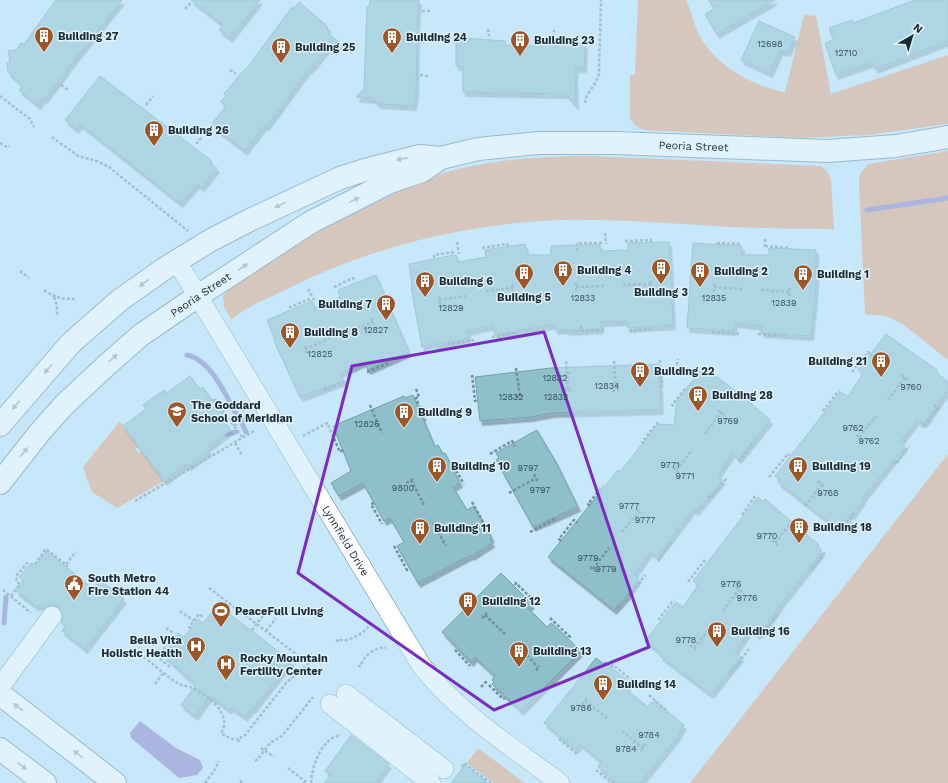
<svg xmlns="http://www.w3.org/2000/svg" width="948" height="783" viewBox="0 0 948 783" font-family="'Work Sans',sans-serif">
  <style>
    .green { fill: #e79f74 }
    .water { fill: #8879c1 }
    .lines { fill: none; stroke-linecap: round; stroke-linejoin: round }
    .stream { stroke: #8879c1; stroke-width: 5 }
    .building { fill: #8fbfca; stroke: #71a1ab; filter: url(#shadow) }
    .minor-casing { stroke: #5e8498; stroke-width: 20 }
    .major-casing { stroke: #5e8498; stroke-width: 24 }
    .path { stroke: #758e9c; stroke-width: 2.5; stroke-dasharray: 3 2; stroke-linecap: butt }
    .minor { stroke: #fff; stroke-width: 19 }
    .major { stroke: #fff; stroke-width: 22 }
    .oneway { fill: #98a0a4 }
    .marked { fill: none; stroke: #7b2cbf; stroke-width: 3; stroke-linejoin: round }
    .labels { text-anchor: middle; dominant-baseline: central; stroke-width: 3; stroke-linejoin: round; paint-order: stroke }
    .number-label { font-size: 9px; fill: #38505a }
    .poi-label { font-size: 11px; font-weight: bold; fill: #1b2b34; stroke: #e2f2fb; text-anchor: start }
    .street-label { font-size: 11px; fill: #1b2b34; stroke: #e2f2fb }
  </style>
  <defs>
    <filter id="shadow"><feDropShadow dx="2.5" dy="4.5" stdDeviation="0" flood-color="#0004"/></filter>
  </defs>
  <rect width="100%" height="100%" fill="#c7e8fa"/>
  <!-- green -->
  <path class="green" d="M638,0h48c5,11 8,24 13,35 17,31 53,51 86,57l19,-77 12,1 15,78 117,-39v69l-81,11 -69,3 -154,-8 -8,-4 -6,-7v-44h5z
    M948,151v209l-44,-35 -18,-9 -21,-2 -6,-131 1,-9 8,-10z
    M590,156l230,10 7,5 4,8 3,52 -4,-2c-33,0 -66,-1 -99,-2 -57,-3 -114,-8 -170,-7 -93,3 -187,26 -270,67 -13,7 -51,22 -59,33l-8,-13 -1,-11 6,-8c63,-42 126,-86 199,-110 52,-18 107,-22 162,-22z
    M119,422l5,3 -1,1 16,20 -4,3 4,4 3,-2 22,30 -47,27 -25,-16 -9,-25z
    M948,454v329h-258z
    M478,748l44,33 3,2h-31l-27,-20z"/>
  <!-- water -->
  <path class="water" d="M140,721l36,27 24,12 3,8 -6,7 -18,3 -48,-40 -1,-5z"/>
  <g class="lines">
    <!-- stream -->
    <path class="stream" d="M867,210l81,-12
      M187,355c25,5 41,44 52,65
      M242,423l4,9
      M227,434l9,-2
      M4,623l2,-26"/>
  </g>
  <!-- building -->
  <path class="building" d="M56,0h66l-56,70h1l-23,30 -1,-2 -5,7 -19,-15 4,-4 -15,-14 -1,-9 3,-3 -2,-9 8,-1 5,-7 3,1z
    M191,0h69l-30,38 -11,-8 4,-5z
    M370,0h49l-2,26 -1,71 -1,1 -1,8 -36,-2 -5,-5 -17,-2 8,-8 3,-82h2z
    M709,0h66l-58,34 -12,-20 9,-5z
    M915,0h33v41l-73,28 -2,-7 -37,13 -11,-32 8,-3 -4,-12 23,-8 1,3z
    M299,2l28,24 2,8 13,11 -13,1 -15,19 -7,6 -40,55 -4,1 -18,24 -34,-26 15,-19 -5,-4 5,-7 -2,-1 17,-21 6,-5 45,-61 1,2z
    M759,21l36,16 -7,15 -8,-1 -10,22 -29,-13z
    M465,38l40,3 1,4 29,1 1,-5 49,2 -1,25h-8l-1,9 1,28 -10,-11 -103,-2v-26h-7v-24h9z
    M100,76l112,85 -2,2 7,5 -15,19 -5,-3 -17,19 -100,-79 -4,5 -11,-9z
    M669,242l4,83 -45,3 -1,-7 -26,1v7l-34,2v-2l-12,1 -1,-6 -59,11 -2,-10 -25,6v7l-34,7v-3l-12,5 -11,-60h1l-3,-23 45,-9 3,1 1,6 28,-5 -1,-7 40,-6 2,11h24v-9l49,-2v7l28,-1v-7z
    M693,243l48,3 1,1v8h27v-7l47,2v37l-5,49 -50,-3 1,-7 -27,-3 -1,8 -47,-3z
    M376,275l33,77 -41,18 -4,-8 -24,11 4,8 -44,16 -26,-56 1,-1 -8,-20 45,-19 3,7 25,-11 -2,-7z
    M886,334l51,36 -1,2 12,10v7l-23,34 -2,-1 -1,2 -5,-4 -17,22 5,4 -43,53 1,1 -11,15 -1,-1 -13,15 -60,-47 2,-2 -5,-4 65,-84 8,4 15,-22 -5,-4z
    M659,364l2,46 -109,3 -21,4 -51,4 -5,-44 76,-9z
    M703,367l40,29 27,24 -30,38 -1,1 -7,-6 -15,23 6,4 -27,31 -3,-2 -36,47 -7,-4 -16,22 5,4 -12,18 -13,14 -66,-53 70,-87 2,2 38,-48 16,1 3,-25z
    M190,376l10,13 3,-2 20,27 -3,2 11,14 -24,18 2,3 -20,15 -3,-2 -22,17 -41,-55 23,-17 -3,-4 21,-15 3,3z
    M413,395l22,52 3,-2 5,9 2,-1 15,30 -7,4 14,23 7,-4 18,32 -2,1 2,4 -20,13 -1,-1 -53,28 -21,-37 7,-4 -14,-24 -6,3 -21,-38 -24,13 -8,-13 20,-12 -18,-45 71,-30 1,2z
    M537,430l19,32 22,45 -45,20 -37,-67 3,-2 -3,-5z
    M758,497l5,4 2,-2 54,46 -2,2 5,5 -39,49 -23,33 -1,-1 -2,2 -7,-6 -15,23 6,5 -29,36h-3l-49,-37 2,-2 -17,-13 31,-39 7,5 15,-22 -5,-4z
    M47,551l46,38 7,-9 24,19 -39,50 -23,-18 4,-5 -5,-3 2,-6 -4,-10 -6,-2 -10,4 -5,-4 -1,2 -21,-16 8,-11 -5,-3 10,-12 4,3z
    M501,573l31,31 -4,4 19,19 4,-4 4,3 26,25 -60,60 -29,-27 2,-2 -2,-2 3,-4 -20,-19 -4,5 -29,-30z
    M218,605l73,56 -38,48 -1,-1 -7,9 -14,-10 -2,3 -19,-14 -15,20 -14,-11 15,-20 -32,-29 6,-9 -2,-2 10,-12 6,4 14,-18 5,4z
    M596,658l8,6 1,-2 25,21 -4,6 22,18 4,-5 2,1 1,-2 29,24 -6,11 -38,47h-23l-19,-16 3,-6 -21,-17 -4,5 -32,-26z
    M351,735l38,29 -14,19h-51l7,-8 -6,-4z
    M465,765l23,18h-37z"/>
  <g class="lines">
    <defs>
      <g id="minor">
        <path id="s1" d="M176,260l245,405c37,48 91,82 139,118"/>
        <path d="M0,687l52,-71"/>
        <path d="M346,694l98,75"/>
        <path d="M330,704l101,79"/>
      </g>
      <g id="major">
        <path id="s2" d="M0,425l71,-82 49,-43 44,-31 47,-29 39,-20 90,-42 25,-8 55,-14 21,2 37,-9 61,-6h76l212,8 69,-5 52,-9"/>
        <path id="s3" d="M0,483l40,-51 25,-28 44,-41 32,-28 57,-39 113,-74 79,-40 32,-11 19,-13"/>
        <path d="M0,694l115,89"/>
        <path d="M0,749l45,34"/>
      </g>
    </defs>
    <!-- minor casing -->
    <use href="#minor" class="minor-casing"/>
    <!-- major casing -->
    <use href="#major" class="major-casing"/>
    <!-- path -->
    <path class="path" d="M185,9l6,-6
      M422,11h10
      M488,29l1,7
      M101,33l7,6
      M553,37l1,-7
      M230,70l6,4
      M420,75l8,1
      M61,85l7,5
      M0,96l30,23 4,8
      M585,103c1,-11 12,-18 14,-30l2,-73
      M146,105l7,-9
      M52,137l26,19 19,5 12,6 79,64
      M0,143l7,4 3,-1
      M196,144l6,-7
      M605,233l1,11
      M625,241l26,-1v2
      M457,242l2,12
      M718,244v-1l24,1
      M765,246l25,2
      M765,247v-10
      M482,248l25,-4 1,2
      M577,251v-8h25
      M434,258v-3l21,-3
      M20,271l9,7
      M651,281l1,7
      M576,283v9
      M512,285l1,7
      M623,285l29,-1
      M334,287l19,-9 2,4
      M576,287l28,-1
      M714,287l28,2
      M308,289l6,11
      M44,290c11,8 18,9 32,9
      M761,290l28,2
      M486,291l27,-3
      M714,292v-10
      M439,296l1,9
      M789,296l1,-9
      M54,297l3,9v9
      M439,300l27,-4
      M291,308l-1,-1 20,-8
      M371,318l3,6
      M581,326v5l23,-1
      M629,331l22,-2
      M713,331v1l26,2
      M348,332l25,-10
      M758,334l26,2v-2
      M492,337l26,-5
      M449,342v2l25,-4
      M304,346l3,7
      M305,349l25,-11
      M660,360l2,26h-2
      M614,361l2,30
      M677,365l1,-6
      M516,368l4,28
      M367,372l22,-9
      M852,372l16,-20 4,4
      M567,373h5
      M472,375l3,26 2,-1
      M901,375l7,5
      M560,376l7,-1
      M416,389l3,8 -3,1 9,22 -1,1
      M324,390l21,-8
      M564,390h4l-2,-29
      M568,390h5
      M612,391l7,-1
      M516,397l7,-1
      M888,400l17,-23
      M213,401l2,-1 28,38
      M370,405l12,28
      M674,406l-2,-1 14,-17
      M718,410l7,5
      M823,411l16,-21
      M328,425l12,27 3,-2
      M234,426l12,-9
      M924,426l14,-18 -6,-5
      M705,434l16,-22
      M856,435l6,5
      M303,436l26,-14
      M859,437l17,-21
      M235,443l7,12
      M644,443l-2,-1 15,-19 3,2
      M490,454l22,-13 3,5
      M451,462l13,22
      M739,462l14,-19
      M893,462l3,2 13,-18
      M673,468l6,5
      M676,470l16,-20
      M534,474l4,8
      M769,477l19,-23 2,1
      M411,480l13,25
      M818,481l7,6
      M406,483l7,-4
      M509,493l27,-15
      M708,496l3,2 16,-20
      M135,501l119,-70
      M472,502l15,27
      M374,503l-3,1 11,20
      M590,506l-2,-2 15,-18
      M805,506l17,-22
      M636,509l5,4
      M742,515l13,-19
      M433,523l13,23
      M841,531l13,-18
      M530,532l25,-13 -1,-1
      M622,532l17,-21
      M772,540l7,6
      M561,541l-2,-2 15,-19 3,3
      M775,543l17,-22
      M394,546l13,24 2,-2
      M658,561l14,-20
      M66,564l10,-12
      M590,567l6,4
      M811,567l2,2 13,-18
      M593,569l16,-21
      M688,582l16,-21 2,2
      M515,585l1,-2 18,18
      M736,587l6,5
      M209,588l91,69 -10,13 2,7
      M3,590l28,23
      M629,594l1,1 15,-20
      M11,596l9,-12 -3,-2 -1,-6 11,-13 7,2 12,-16 22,17
      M180,611l14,10
      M723,611l16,-22
      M485,615l20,19
      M482,618l5,-5
      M550,618l20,19 -1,1
      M660,620l-1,-1 15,-19
      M166,628l9,6
      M191,628l-2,-1 10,-13 5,4
      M252,630l14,-18
      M266,631l10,-13
      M760,637l17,-22 -1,-1
      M337,642l1,-3c10,5 28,-7 33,-16
      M690,645l7,6
      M520,648l18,19
      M694,648l17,-21
      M455,650l15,16
      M144,657c9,7 28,24 37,28 3,1 6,1 9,2 15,6 44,27 31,46l10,6h7
      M358,666h3c1,-9 15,-20 25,-18
      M170,667l-12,-10 17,-22
      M611,667l2,-2 21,17
      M536,670l4,-4
      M729,673l1,1 19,-25
      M155,684l9,-12
      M489,685l14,14 2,-1
      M481,687l7,-7
      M649,695l18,16
      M585,701l22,17
      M582,704l5,-6
      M622,731l21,17
      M559,739l18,15
      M239,742l-1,-3 7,-4 42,-53 21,-18 3,-10h3
      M261,748l13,9
      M641,751l4,-7
      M255,761l3,-2 12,-16 12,-7 31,-39
      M462,767l2,-4 27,20
      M288,768l19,15
      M596,770l16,13 1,-2
      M205,783l11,-15 2,-7
      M241,783v-3
      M311,783c1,-17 10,-45 30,-48"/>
    <!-- minor -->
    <use href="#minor" class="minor"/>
    <!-- major -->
    <use href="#major" class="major"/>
  </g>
  <!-- one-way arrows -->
  <defs><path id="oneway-solid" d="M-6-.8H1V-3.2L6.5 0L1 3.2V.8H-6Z"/></defs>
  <g class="oneway">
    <use href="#oneway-solid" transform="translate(402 159) rotate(168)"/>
    <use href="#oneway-solid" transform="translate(354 200) rotate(-26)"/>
    <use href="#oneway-solid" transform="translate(280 205) rotate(156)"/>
    <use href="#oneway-solid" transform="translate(243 267) rotate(-34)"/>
    <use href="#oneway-solid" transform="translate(144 283) rotate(144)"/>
    <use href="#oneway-solid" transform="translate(113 358) rotate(-42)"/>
    <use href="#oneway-solid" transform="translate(48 369) rotate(130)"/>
    <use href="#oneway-solid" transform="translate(16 405) rotate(131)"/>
    <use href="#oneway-solid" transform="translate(24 452) rotate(-52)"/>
    <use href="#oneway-solid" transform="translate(18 707) rotate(-143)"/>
    <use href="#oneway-solid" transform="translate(78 754) rotate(-142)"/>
    <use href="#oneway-solid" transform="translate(22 766) rotate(37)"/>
  </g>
  <!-- marked area -->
  <path d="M0 0H948V783H0ZM544,332l105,315 -155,63 -196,-137 54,-207z" fill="#c7e8fa" fill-opacity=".55" fill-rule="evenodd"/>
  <path class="marked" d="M544,332l105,315 -155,63 -196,-137 54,-207z"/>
  <!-- icons -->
  <defs>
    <symbol id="building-pin" viewBox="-11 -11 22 30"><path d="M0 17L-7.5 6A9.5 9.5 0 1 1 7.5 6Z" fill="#9b5729" stroke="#e2f2fb"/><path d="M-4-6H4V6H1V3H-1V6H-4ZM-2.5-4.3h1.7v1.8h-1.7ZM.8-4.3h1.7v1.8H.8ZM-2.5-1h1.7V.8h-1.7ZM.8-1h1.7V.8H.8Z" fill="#fff"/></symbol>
    <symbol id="school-pin" viewBox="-11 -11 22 30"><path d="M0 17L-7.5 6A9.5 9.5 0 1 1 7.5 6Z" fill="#9b5729" stroke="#e2f2fb"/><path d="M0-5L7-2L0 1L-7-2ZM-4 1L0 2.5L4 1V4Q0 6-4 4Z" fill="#fff"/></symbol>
    <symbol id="civic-pin" viewBox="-11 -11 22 30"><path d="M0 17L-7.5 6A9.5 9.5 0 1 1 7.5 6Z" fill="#9b5729" stroke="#e2f2fb"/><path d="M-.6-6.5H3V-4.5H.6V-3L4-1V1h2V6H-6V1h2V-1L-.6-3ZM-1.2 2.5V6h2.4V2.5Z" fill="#fff"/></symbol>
    <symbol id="stadium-pin" viewBox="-11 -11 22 30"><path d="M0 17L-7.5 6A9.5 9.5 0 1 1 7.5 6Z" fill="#9b5729" stroke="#e2f2fb"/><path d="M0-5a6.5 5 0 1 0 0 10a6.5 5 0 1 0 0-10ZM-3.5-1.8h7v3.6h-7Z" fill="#fff"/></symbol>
    <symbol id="hospital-pin" viewBox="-11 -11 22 30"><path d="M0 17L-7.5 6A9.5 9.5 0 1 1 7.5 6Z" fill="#9b5729" stroke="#e2f2fb"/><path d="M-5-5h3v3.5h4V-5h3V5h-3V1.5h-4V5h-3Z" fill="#fff"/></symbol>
  </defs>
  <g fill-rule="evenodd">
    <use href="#building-pin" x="33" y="25" width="22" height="30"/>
    <use href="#building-pin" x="381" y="26" width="22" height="30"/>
    <use href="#building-pin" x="509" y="29" width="22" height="30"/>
    <use href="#building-pin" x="270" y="36" width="22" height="30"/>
    <use href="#building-pin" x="143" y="119" width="22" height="30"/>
    <use href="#building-pin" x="650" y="257" width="22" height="30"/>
    <use href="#building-pin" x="552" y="259" width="22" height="30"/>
    <use href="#building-pin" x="689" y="260" width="22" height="30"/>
    <use href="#building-pin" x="513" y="262" width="22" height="30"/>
    <use href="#building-pin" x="792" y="263" width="22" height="30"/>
    <use href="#building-pin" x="414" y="270" width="22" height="30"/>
    <use href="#building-pin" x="375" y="293" width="22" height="30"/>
    <use href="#building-pin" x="279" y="321" width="22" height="30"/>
    <use href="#building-pin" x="870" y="350" width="22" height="30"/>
    <use href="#building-pin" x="629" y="360" width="22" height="30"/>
    <use href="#building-pin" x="687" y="384" width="22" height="30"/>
    <use href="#school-pin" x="166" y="400" width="22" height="30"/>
    <use href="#building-pin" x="393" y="401" width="22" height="30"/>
    <use href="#building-pin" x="426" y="455" width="22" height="30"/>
    <use href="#building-pin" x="787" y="455" width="22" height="30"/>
    <use href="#building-pin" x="788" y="516" width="22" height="30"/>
    <use href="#building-pin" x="409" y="517" width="22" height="30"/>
    <use href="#civic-pin" x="63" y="573" width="22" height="30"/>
    <use href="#building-pin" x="457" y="590" width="22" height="30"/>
    <use href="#stadium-pin" x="210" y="600" width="22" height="30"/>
    <use href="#building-pin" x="706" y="620" width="22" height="30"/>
    <use href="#hospital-pin" x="185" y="635" width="22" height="30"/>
    <use href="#building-pin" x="508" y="640" width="22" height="30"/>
    <use href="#hospital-pin" x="215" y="653" width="22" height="30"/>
    <use href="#building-pin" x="592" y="673" width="22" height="30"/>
  </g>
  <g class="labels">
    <!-- number labels -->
    <g class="number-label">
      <text x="770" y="44">12698</text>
      <text x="846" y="53">12710</text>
      <text x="583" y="298">12833</text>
      <text x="714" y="298">12835</text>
      <text x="784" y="303">12839</text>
      <text x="451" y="308">12829</text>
      <text x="376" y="330">12827</text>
      <text x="320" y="354">12825</text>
      <text x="555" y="378">12832</text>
      <text x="607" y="386">12834</text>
      <text x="911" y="387">9760</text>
      <text x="511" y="397">12832</text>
      <text x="556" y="397">12832</text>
      <text x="728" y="421">9769</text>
      <text x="367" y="424">12826</text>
      <text x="853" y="428">9762</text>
      <text x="869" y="441">9762</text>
      <text x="670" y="465">9771</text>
      <text x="528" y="468">9797</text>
      <text x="685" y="476">9771</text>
      <text x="403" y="488">9800</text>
      <text x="540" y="490">9797</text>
      <text x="828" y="493">9768</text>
      <text x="629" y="506">9777</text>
      <text x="645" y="520">9777</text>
      <text x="767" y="536">9770</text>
      <text x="588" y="558">9779</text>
      <text x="606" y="569">9779</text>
      <text x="731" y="584">9776</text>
      <text x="747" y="598">9776</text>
      <text x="686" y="640">9778</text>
      <text x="581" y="708">9786</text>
      <text x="649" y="735">9784</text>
      <text x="626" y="749">9784</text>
    </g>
    <!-- poi labels -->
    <g class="poi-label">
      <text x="58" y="36">Building 27</text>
      <text x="406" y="37">Building 24</text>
      <text x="534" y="40">Building 23</text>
      <text x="295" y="47">Building 25</text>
      <text x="168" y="130">Building 26</text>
      <text x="577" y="270">Building 4</text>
      <text x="714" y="271">Building 2</text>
      <text x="817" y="274">Building 1</text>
      <text x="439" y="281">Building 6</text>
      <text x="661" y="292" text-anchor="middle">Building 3</text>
      <text x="524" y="297" text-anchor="middle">Building 5</text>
      <text x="372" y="304" text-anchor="end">Building 7</text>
      <text x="304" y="332">Building 8</text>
      <text x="867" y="361" text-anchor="end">Building 21</text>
      <text x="654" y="371">Building 22</text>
      <text x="712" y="395">Building 28</text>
      <text x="191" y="405">The Goddard<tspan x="191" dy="13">School of Meridian</tspan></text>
      <text x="418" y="412">Building 9</text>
      <text x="451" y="466">Building 10</text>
      <text x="812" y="466">Building 19</text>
      <text x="813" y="527">Building 18</text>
      <text x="434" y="528">Building 11</text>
      <text x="88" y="578">South Metro<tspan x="88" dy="13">Fire Station 44</tspan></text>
      <text x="482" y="601">Building 12</text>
      <text x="235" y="611">PeaceFull Living</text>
      <text x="731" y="631">Building 16</text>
      <text x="182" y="640" text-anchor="end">Bella Vita<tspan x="182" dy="13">Holistic Health</tspan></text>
      <text x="533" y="651">Building 13</text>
      <text x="240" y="658">Rocky Mountain<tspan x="240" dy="13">Fertility Center</tspan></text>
      <text x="617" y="684">Building 14</text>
    </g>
    <!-- street labels -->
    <g class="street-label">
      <text stroke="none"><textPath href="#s2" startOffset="784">Peoria Street</textPath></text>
      <text stroke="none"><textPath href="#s3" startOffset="277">Peoria Street</textPath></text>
      <text stroke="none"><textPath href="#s1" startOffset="328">Lynnfield Drive</textPath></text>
    </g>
  </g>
  <!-- north arrow -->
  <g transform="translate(912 36) rotate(38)" stroke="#e2f2fb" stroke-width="3" paint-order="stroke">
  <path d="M0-3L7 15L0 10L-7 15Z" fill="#1b2b34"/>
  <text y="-6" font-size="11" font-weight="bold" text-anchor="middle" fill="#1b2b34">N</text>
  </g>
</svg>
